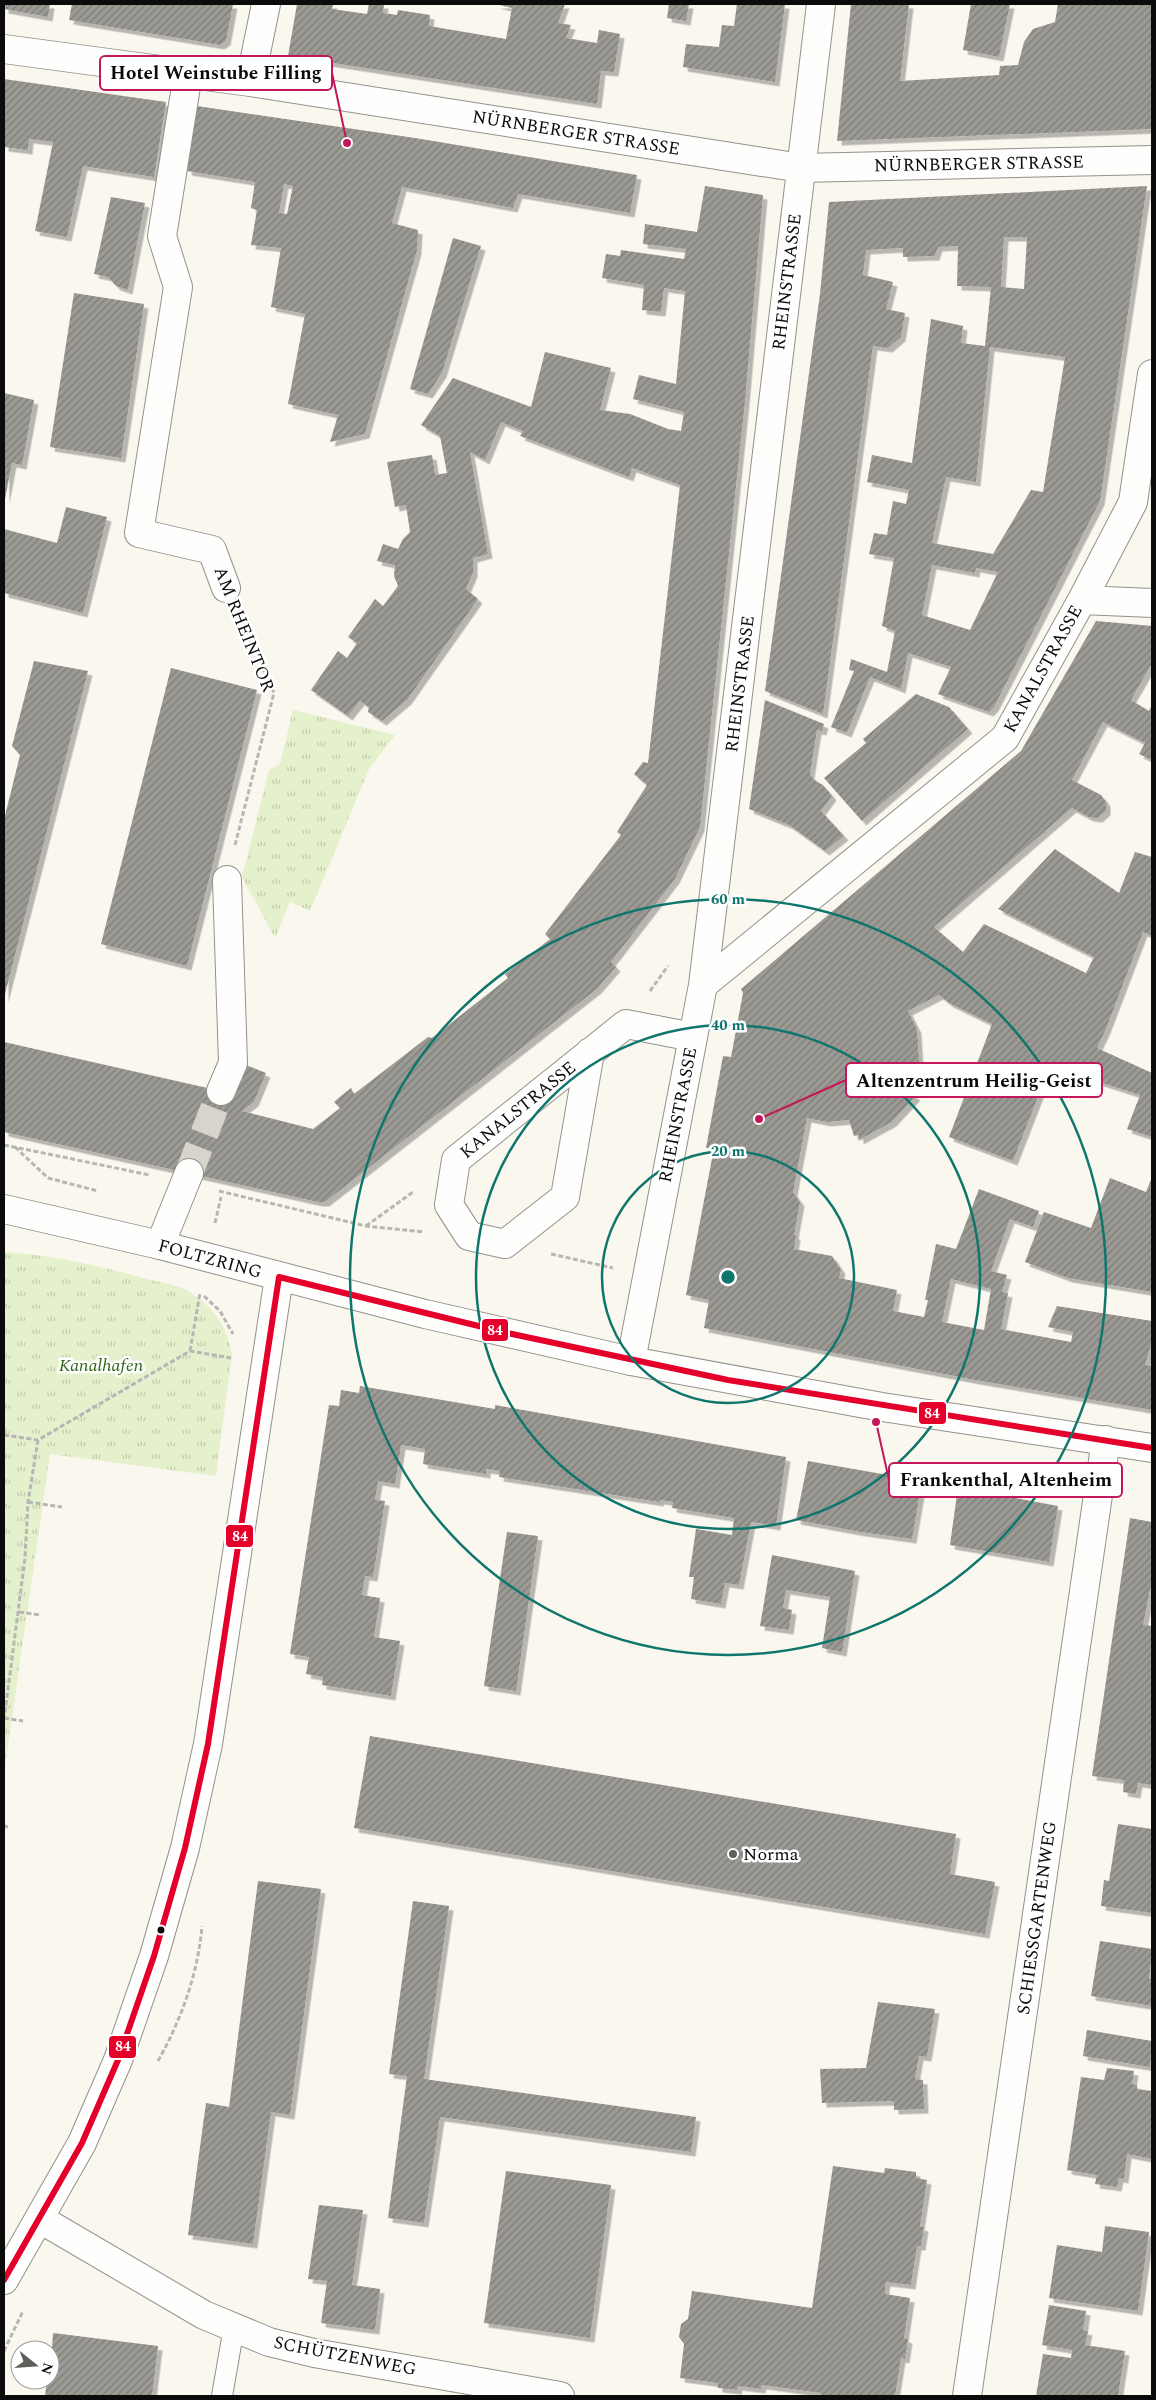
<svg xmlns="http://www.w3.org/2000/svg" width="1156" height="2400" viewBox="0 0 1156 2400" font-family="Spectral,serif">
  <style>
    .grass { fill: url(#grass-tufts) }
    .building { fill: url(#building-hatch); fill-rule: evenodd; filter: url(#shadow) }
    .lines { fill: none; stroke-linecap: round; stroke-linejoin: round }
    .minor-tunnel { stroke: #d6d4cc; stroke-width: 28; stroke-dasharray: 28 14; stroke-linecap: butt }
    .service-casing { stroke: #93918d; stroke-width: 22 }
    .minor-casing { stroke: #93918d; stroke-width: 30 }
    .tertiary-casing { stroke: #93918d; stroke-width: 30 }
    .path { stroke: #b7b6b5; stroke-width: 3; stroke-dasharray: 5 2.5; stroke-linecap: butt }
    .service { stroke: #fefefc; stroke-width: 20 }
    .minor { stroke: #fefefc; stroke-width: 28 }
    .tertiary { stroke: #fefefc; stroke-width: 28 }
    .bus-1-casing { stroke: #fff; stroke-width: 10 }
    .bus-1 { stroke: #e4002b; stroke-width: 6 }
    .ring { fill: none; stroke: #0f766e; stroke-width: 2.5 }
    .poi-dot { fill: #5f5e5a; stroke: #fff; stroke-width: 2 }
    .bus-dot { fill: #0b0b0b; stroke: #fff; stroke-width: 2 }
    .labels { text-anchor: middle; dominant-baseline: central; stroke-width: 5; stroke-linejoin: round; paint-order: stroke }
    .street-label { font-size: 18px; fill: #0b0b0b; stroke: #fff }
    .park-label { font-size: 18px; font-style: italic; fill: #306619; stroke: #fff }
    .poi-label { font-size: 18px; fill: #0b0b0b; stroke: #fff; text-anchor: start }
    .centre { fill: #0f766e; stroke: #fff; stroke-width: 2.5 }
    .ring-label { font-size: 15px; text-anchor: middle; font-weight: bold; fill: #0f766e; stroke: #fff; stroke-width: 5; stroke-linejoin: round; paint-order: stroke }
    .leader { fill: none; stroke: #c2185b; stroke-width: 2 }
    .callout-dot { fill: #c2185b; stroke: #fff; stroke-width: 2 }
    .callout { fill: #fff; stroke: #c2185b; stroke-width: 2 }
    .callout-label { font-size: 19px; text-anchor: middle; font-weight: bold; fill: #0b0b0b }
    .line-badge { stroke: #fff; stroke-width: 2 }
    .badge-label { font-size: 14px; text-anchor: middle; font-weight: bold; fill: #fff }
  </style>
  <defs>
    <pattern id="grass-tufts" width="24" height="20" patternUnits="userSpaceOnUse" patternTransform="scale(1.25)"><rect width="24" height="20" fill="#e5f0cc"/><path d="M3 7l-1-3M5 7V3M7 7l1-3M15 17l-1-3M17 17v-4M19 17l1-3" fill="none" stroke="#c3ccae"/></pattern>
    <pattern id="building-hatch" width="6" height="6" patternUnits="userSpaceOnUse" patternTransform="scale(1.25)"><rect width="6" height="6" fill="#9c9a94"/><path d="M-1 1l2-2M0 6l6-6M5 7l2-2" fill="none" stroke="#7d7c77"/></pattern>
    <filter id="shadow"><feDropShadow dx="4.5" dy="4.5" stdDeviation="0" flood-color="#0004"/></filter>
  </defs>
  <rect width="100%" height="100%" fill="#faf7ee"/>
  <!-- grass -->
  <path class="grass" d="M293,710l102,25 -26,34 -59,142 -20,-9 -15,36 -33,-61 27,-107 11,-6z
    M4,1252c48,3 96,14 143,27 16,4 34,6 47,16 21,14 34,34 38,59l-16,122 -166,-22 -46,318z"/>
  <!-- building -->
  <path class="building" d="M4,4h46l-2,13 -44,-8z
    M72,4h161l-7,37 -6,4 -151,-25z
    M297,4h36l-1,5 35,5 2,-10h15l-1,9 14,2 1,-5 32,5 -1,11 77,13 6,-31 -17,-4h70l-7,19 13,2 -5,13 31,5 2,-13 21,4 -6,38 -13,-1 -4,33 -309,-48z
    M669,4h20l-3,17 -19,-3z
    M737,4h48l-10,78 -92,-15 3,-23 33,3 3,-22 12,1z
    M851,4h58l-9,77 99,-6 1,-9 18,-1 6,-23 9,-13 22,-7 3,-18h94v125l-315,12z
    M971,4h39l-11,53 -36,-7z
    M4,79l162,23 -12,75 -71,-11 -16,71 -32,-6 18,-89 -24,-3 -1,11 -24,-3z
    M197,106l218,32 222,37 -7,38 -112,-19 -5,14 -111,-21 -10,36 26,7 -1,20 -52,184 -35,8 8,-27 -50,-11 17,-90 -34,-7 10,-59 -30,-3 6,-35 -6,-2 4,-26 -68,-11zM284,184l9,2 -6,28 -8,-1z
    M705,186l58,9 -18,206 -45,426 -25,52 -64,83 5,5 -19,22 -272,213h-7l-314,-70v-90l230,52 12,-29 20,8 -12,29 -12,9 71,18 27,-21 -6,-6 8,-7 9,-7 3,6 74,-57 4,1 76,-60 -3,-4 45,-35 -5,-5 76,-99 -4,-3 30,-47 -13,-11 9,-12 5,1 32,-278 -48,-17 -3,9 -109,-41 3,-5 -22,-9 -16,38 -15,-8 18,102 -15,4v15l-7,16 12,10 -71,101 -25,21 -14,-9 1,-5 -9,-6 -12,15 -37,-26 27,-39 9,7 10,-15 -9,-6 27,-38 8,7 15,-20 -4,-10 1,-11 -18,-4 6,-17 15,5 5,-10 7,-7 -4,-27 -11,2 -8,-45 45,-7 3,20 12,-2 -7,-37 -19,-11 32,-47 78,29 14,-55 66,16 -11,42 30,4 38,15 13,2 3,-19 -51,-13 6,-24 37,9 9,-93 -21,-3 -3,24 -19,-2 2,-25 -42,-7 4,-24 14,2 1,-6 63,9 2,-10 -43,-5 2,-20 52,8z
    M1147,186l-47,315 -106,206 -5,5 -51,-18 13,-27 -43,-14 -7,36 -31,-12 -23,56 -16,-6 23,-56 -5,-1 2,-11 36,13 8,-41 -13,-5 12,-68 -25,-4 5,-21 13,2 6,-34 13,3 3,-14 -42,-8 5,-27 40,8 19,-144 32,7 -2,17 24,3 6,-59 -34,-1 1,-40 -20,1 -3,9 -32,1v-9l-37,2 -3,25 30,7 -7,27 19,4 -4,24 -13,11 -15,-2 -50,368 -58,-23 55,-397 9,-92zM1004,237h23l-3,52 -23,-2zM990,347l75,10 -22,135 -12,-2 -38,64 -61,-11 14,-66 30,5zM932,565l43,8 1,-5 22,4 -28,58 -48,-15z
    M111,197l34,6 -17,87 -12,-4 -8,-9 -14,-3z
    M453,238l28,8 -39,127 -14,21 -18,-5z
    M74,293l70,11 -23,154 -71,-11z
    M4,393l30,7 -12,65 -10,-2 -7,36z
    M66,507l41,10 -24,96 -79,-20v-64l53,14z
    M1096,621l56,5v37l-21,37 18,11 3,-6v55l-13,-6 6,-11 -42,-21 -31,58 29,15 5,7v9l-8,7 -9,-1 -17,-9 -138,119 29,25 21,-28 102,49 8,-16 -96,-48 57,-60 64,44 16,-41 17,5v79l-9,-4 -37,97 -9,19 55,25v64l-25,-8 13,-34 -90,-29 -37,95 -64,-24 43,-113 -43,-21 -10,-8 -31,16 9,18 2,32 -11,30 8,5 -24,26 -33,18v-5l-5,1 -5,-16 -22,2 -20,-4 -14,74 7,10 -6,33h2l-2,14 38,7 9,14 -2,8 58,12 -4,21 31,6 4,-17h-3l11,-56 20,5 23,-60 60,22 -6,16 -23,-8 -19,52 16,4 -5,17 6,1 -7,36 70,13 2,-10 -25,-5 9,-21 95,15v20l-7,24 7,1v44l-177,-30 -271,-52 5,-28 -23,-5 28,-147h-8l17,-92 8,1 12,-64 -2,-4 280,-238zM951,1279l40,10 -7,41 -42,-8z
    M34,661l54,10 -84,327v-178l16,-65 -8,-9z
    M171,668l86,22 -70,276 -86,-22z
    M916,694l33,13 19,22 -106,92 -38,-43 42,-35 -3,-4z
    M765,700l59,24 -2,7 -5,-1 -7,44 4,6 9,5 9,11 -11,15 23,25 -19,15 -36,-26 -40,-16z
    M1152,1177v115l-84,-14 -43,-16 19,-50 47,16 19,-50 36,14z
    M360,1386l135,23v-4l291,52 -10,69 -25,-4 -12,63 -14,-2 -4,21 -30,-5 3,-22h-5l7,-48 36,6 2,-17 -62,-10 1,-6 -13,-2 -1,2 -160,-25 1,-6 -14,-2v5l-63,-10 2,-15 -24,-4 -6,39 -17,-3 -3,19 10,1 -12,76 -8,-1 -3,19 18,3 -6,39 26,4 -9,55 -69,-11 1,-8 -17,-3 3,-17 -19,-3 39,-249 10,1 2,-16 18,3z
    M808,1461l114,20 -10,58 -51,-7 -65,-12z
    M958,1487l100,19 -9,56 -99,-17z
    M1130,1518l22,4v58l-9,45 9,1v159l-14,-2 -2,11 -13,-2 1,-12 -32,-4z
    M507,1532l31,4 -22,155 -32,-5z
    M772,1555l83,16 -13,81 -20,-4 8,-51 -44,-7 -3,18 9,2 -3,20 -29,-4z
    M370,1736l586,98 -6,40 45,8 -10,52 -631,-106z
    M1118,1824l34,5v84l-51,-7 3,-26 5,1z
    M258,1881l63,8 -31,226 -19,-3 -18,132 -65,-9 18,-132 23,4z
    M413,1901l36,5 -25,173 272,38 -5,35 -251,-35 -16,106 -36,-5 19,-142 -18,-2z
    M1100,1941l52,8 -3,30h3v27l-61,-10z
    M878,2002l57,7 -8,48 -8,-1 -4,23 8,1 1,29 -30,1v-9l-72,2 -2,-34 46,-1z
    M1087,2030l65,11 -2,26 -67,-11z
    M1107,2068l27,3 -2,13 5,1v4l15,2v68l-25,-5 -3,25 -5,-1 -2,9 -22,-3 2,-9 -30,-5 14,-93 23,3z
    M833,2166l51,7 1,-5 31,4v6l11,2 -7,46 4,1 -3,19h-4l-6,39 -25,-3 -1,6v6l25,4 -6,40 4,1 -3,20 -4,-1 -6,38h-74v-3l-59,-8 -1,4 -23,-3 -1,4 -19,-2v-5l-38,-5 4,-34 -5,-7 2,-13 7,-5 4,-28 120,17z
    M506,2171l105,14 -21,153 -106,-15z
    M319,2205l44,5 -11,75 28,4 -5,41 -54,-7 6,-42 -19,-2z
    M1105,2226l44,6 -11,79 -89,-13 8,-53 45,7z
    M1049,2305l37,6 -3,19 5,1 -3,14 40,6 -7,45h-82l7,-42 28,4 1,-8 -30,-5z
    M53,2333l105,13 -6,50h-107l2,-16h3z"/>
  <g class="lines">
    <!-- minor-tunnel -->
    <path class="minor-tunnel" d="M189,1173l32,-82"/>
    <defs>
      <path id="service" d="M222,2396l12,-69"/>
      <path id="minor" d="M4,49l246,33 551,86 351,-8
        M188,74l-26,162 16,51 -39,246 73,17 14,38
        M250,82l16,-78
        M1082,600l70,3
        M703,985l302,-247 77,-138 51,-98 19,-128
        M590,1052l-25,145 -60,47 -36,-8 -20,-31 7,-45 170,-136 67,13
        M221,1091l12,-28 -6,-183
        M160,1245l29,-72
        M631,1361l72,-376 118,-981
        M40,2219l164,96 65,27 45,11 246,43
        M4,2280l78,-137 36,-83 36,-104 31,-108 23,-104 71,-467
        M967,2396l139,-956"/>
      <path id="tertiary" d="M4,1209l156,36 265,69 206,47 251,46 270,41"/>
    </defs>
    <!-- service casing -->
    <use href="#service" class="service-casing"/>
    <!-- minor casing -->
    <use href="#minor" class="minor-casing"/>
    <!-- tertiary casing -->
    <use href="#tertiary" class="tertiary-casing"/>
    <!-- path -->
    <path class="path" d="M235,845l39,-152 -33,-72
      M650,991l18,-25
      M4,1145l146,30
      M15,1147l33,31 50,13
      M219,1191l147,35 58,6
      M215,1223l6,-26
      M366,1226l47,-34
      M551,1254l62,14
      M204,1296l16,15 13,23
      M190,1351l10,-58
      M4,1435l34,5 152,-89 41,7
      M28,1502l34,5
      M19,1612l21,3
      M4,1718l19,3
      M4,1720l21,-162 3,-56 10,-62
      M4,1826l4,1
      M158,2061c23,-41 40,-87 44,-135
      M4,2351l19,-40"/>
    <!-- service -->
    <use href="#service" class="service"/>
    <!-- minor -->
    <use href="#minor" class="minor"/>
    <!-- tertiary -->
    <use href="#tertiary" class="tertiary"/>
    <defs>
      <path id="bus-1" d="M279,1277l224,55 225,48 424,68
        M4,2280l78,-137 36,-83 36,-104 31,-108 23,-104 71,-467"/>
    </defs>
    <!-- bus-1 casing -->
    <use href="#bus-1" class="bus-1-casing"/>
    <!-- bus-1 -->
    <use href="#bus-1" class="bus-1"/>
  </g>
  <!-- distance rings -->
  <g class="ring">
    <circle cx="728" cy="1277" r="126"/>
    <circle cx="728" cy="1277" r="252"/>
    <circle cx="728" cy="1277" r="378"/>
  </g>
  <!-- markers -->
  <circle class="poi-dot" cx="733" cy="1854" r="5"/>
  <circle class="bus-dot" cx="161" cy="1930" r="4.5"/>
  <g class="labels">
    <!-- street labels -->
    <g class="street-label">
      <text transform="translate(576 133) rotate(9)">NÜRNBERGER STRASSE</text>
      <text transform="translate(979 164) rotate(-1)">NÜRNBERGER STRASSE</text>
      <text transform="translate(787 282) rotate(-83)">RHEINSTRASSE</text>
      <text transform="translate(244 629) rotate(68)">AM RHEINTOR</text>
      <text transform="translate(1043 669) rotate(-61)">KANALSTRASSE</text>
      <text transform="translate(740 684) rotate(-83)">RHEINSTRASSE</text>
      <text transform="translate(518 1110) rotate(-39)">KANALSTRASSE</text>
      <text transform="translate(678 1115) rotate(-79)">RHEINSTRASSE</text>
      <text transform="translate(210 1259) rotate(15)">FOLTZRING</text>
      <text transform="translate(1037 1918) rotate(-82)">SCHIESSGARTENWEG</text>
      <text transform="translate(345 2356) rotate(11)">SCHÜTZENWEG</text>
    </g>
    <!-- park labels -->
    <g class="park-label">
      <text x="101" y="1365">Kanalhafen</text>
    </g>
    <!-- poi labels -->
    <g class="poi-label">
      <text x="743" y="1854">Norma</text>
    </g>
  </g>
  <circle cx="728" cy="1277" r="8" class="centre"/>
  <g class="ring-label">
    <text x="728" y="904">60 m</text>
    <text x="728" y="1030">40 m</text>
    <text x="728" y="1156">20 m</text>
  </g>
  <!-- callouts -->
  <path class="leader" d="M347 143L332 73M759 1119L846 1080M876 1422L889 1480"/>
  <g class="callout-dot">
    <circle cx="347" cy="143" r="5"/>
    <circle cx="759" cy="1119" r="5"/>
    <circle cx="876" cy="1422" r="5"/>
  </g>
  <g class="callout">
    <rect x="100" y="56" width="232" height="34" rx="5"/>
    <rect x="846" y="1063" width="256" height="34" rx="5"/>
    <rect x="889" y="1463" width="233" height="34" rx="5"/>
  </g>
  <g class="callout-label">
    <text x="216" y="79">Hotel Weinstube Filling</text>
    <text x="974" y="1087">Altenzentrum Heilig-Geist</text>
    <text x="1006" y="1486">Frankenthal, Altenheim</text>
  </g>
  <g class="line-badge">
    <rect x="481" y="1318" width="28" height="24" rx="5" fill="#e4002b"/>
    <rect x="918" y="1401" width="29" height="24" rx="5" fill="#e4002b"/>
    <rect x="225" y="1524" width="29" height="24" rx="5" fill="#e4002b"/>
    <rect x="108" y="2035" width="29" height="24" rx="5" fill="#e4002b"/>
  </g>
  <g class="badge-label">
    <text x="495" y="1335">84</text>
    <text x="932" y="1418">84</text>
    <text x="240" y="1541">84</text>
    <text x="123" y="2051">84</text>
  </g>
  <!-- border -->
  <rect width="1156" height="2400" fill="none" stroke="#0b0b0b" stroke-width="10"/>
  <!-- north arrow -->
  <g transform="translate(35 2365) rotate(107)"><circle r="24" fill="#ffffff" stroke="#9d9d9d"/>
  <path d="M0-4L9 19L0 12L-9 19Z" fill="#5f5e5a"/>
  <text y="-8" font-size="14" font-weight="bold" text-anchor="middle" fill="#0b0b0b">N</text>
  </g>
</svg>
